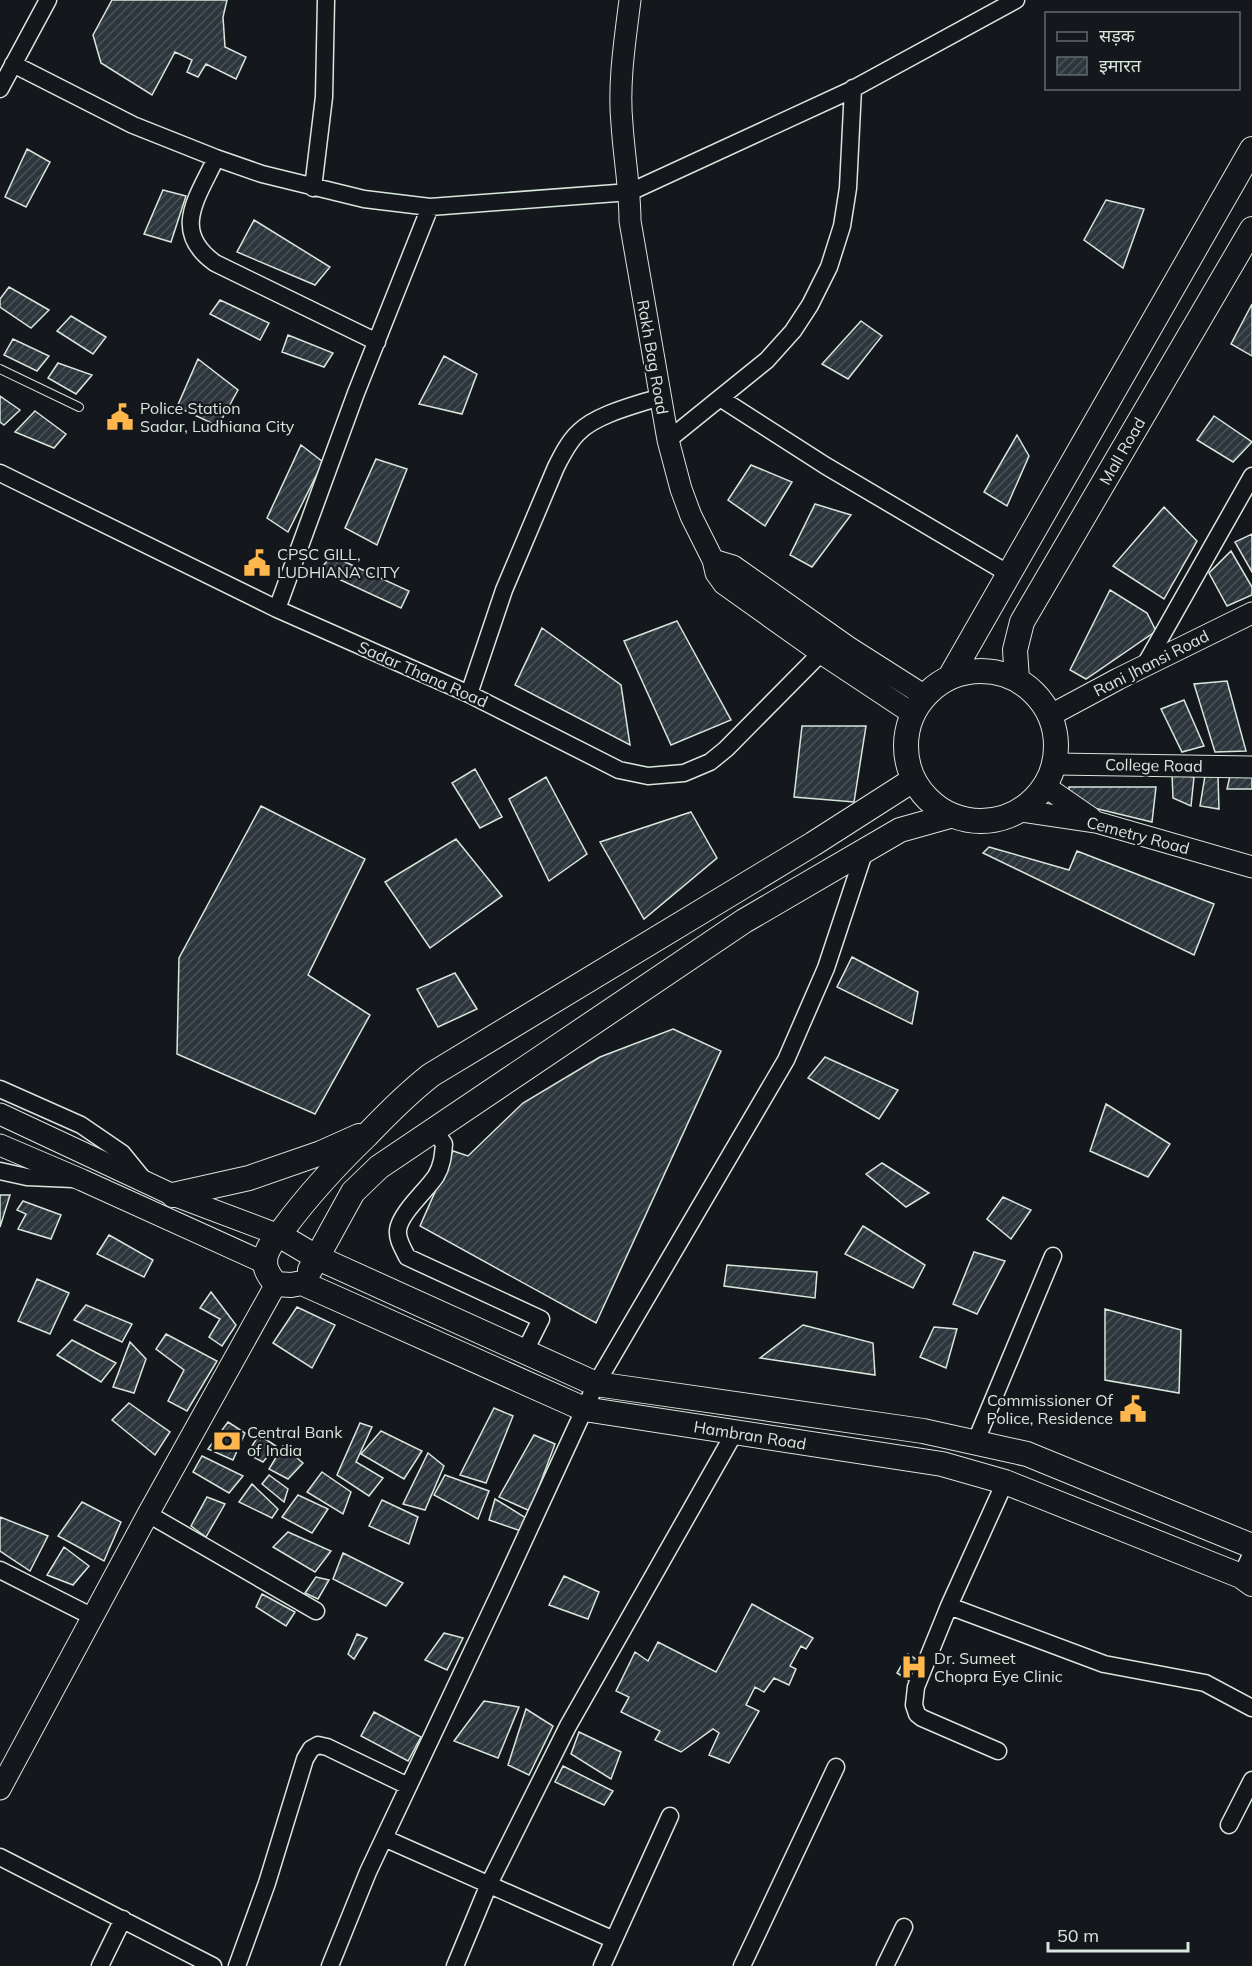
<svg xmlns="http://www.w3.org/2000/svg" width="1252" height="1966" viewBox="0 0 1252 1966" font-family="Mulish,'Noto Sans Devanagari',sans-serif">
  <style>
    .building { fill: url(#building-hatch); stroke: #d8e6dc; stroke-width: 1.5 }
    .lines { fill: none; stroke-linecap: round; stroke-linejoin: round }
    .service-casing { stroke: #d8e6dc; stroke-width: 10 }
    .minor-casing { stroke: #d8e6dc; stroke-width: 19 }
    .tertiary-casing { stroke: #d8e6dc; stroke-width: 23 }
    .secondary-casing { stroke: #d8e6dc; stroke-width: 26 }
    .service { stroke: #14181c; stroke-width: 8 }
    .minor { stroke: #14181c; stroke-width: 16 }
    .tertiary { stroke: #14181c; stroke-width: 21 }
    .secondary { stroke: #14181c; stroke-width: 24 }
    .labels { text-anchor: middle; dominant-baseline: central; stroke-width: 4.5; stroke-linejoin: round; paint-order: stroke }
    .street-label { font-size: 16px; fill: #d8e6dc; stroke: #14181c }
    .poi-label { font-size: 16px; fill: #d8e6dc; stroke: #14181c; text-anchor: start }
  </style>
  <defs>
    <pattern id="building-hatch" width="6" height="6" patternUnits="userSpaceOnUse" patternTransform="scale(1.5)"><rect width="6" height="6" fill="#2c363c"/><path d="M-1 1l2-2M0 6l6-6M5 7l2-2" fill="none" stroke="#4a5358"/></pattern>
  </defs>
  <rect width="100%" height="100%" fill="#14181c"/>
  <!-- building -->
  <path class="building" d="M112,0h115l-4,17 2,30 21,10 -10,22 -30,-15 -8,13 -11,-5 5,-12 -17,-8 -23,43 -51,-32 -8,-28z
    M27,149l23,13 -24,45 -21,-10z
    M163,190l23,6 -15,46 -27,-8z
    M1106,200l38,9 -21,59 -39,-28z
    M254,220l76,47 -15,18 -78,-33z
    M9,287l40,23 -18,18 -31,-21v-8z
    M220,300l49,23 -9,17 -50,-26z
    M1252,304v52l-21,-12z
    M71,316l35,21 -13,17 -36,-23z
    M861,321l21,15 -34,43 -26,-15z
    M288,335l45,18 -9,14 -42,-15z
    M13,339l36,17 -12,15 -33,-16z
    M444,356l33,18 -15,40 -43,-10z
    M198,359l40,31 -20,36 -41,-19z
    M58,363l34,12 -16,19 -28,-16z
    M0,396l20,14 -16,15 -4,-3z
    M35,411l31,23 -12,14 -39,-16z
    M1214,416l38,26 -19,20 -36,-22z
    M1017,435l12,21 -22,50 -23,-14z
    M301,445l22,17 -35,70 -21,-14z
    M376,459l31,10 -30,76 -32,-17z
    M751,465l41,17 -27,44 -37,-26z
    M815,504l36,11 -39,52 -22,-12z
    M1164,507l33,34 -33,58 -51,-33z
    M1252,534v38l-17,-30z
    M1231,551l21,36v8l-25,11 -18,-33z
    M332,556l77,35 -8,17 -82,-38z
    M1110,590l37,23 9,18 -70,48 -16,-9z
    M677,621l54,99 -60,25 -47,-104z
    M542,628l79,57 9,60 -115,-60z
    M1227,681l19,70 -31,1 -21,-68z
    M1184,700l20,46 -22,6 -21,-43z
    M802,726h64l-12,76 -60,-5z
    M475,769l27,48 -22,11 -28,-45z
    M1172,774l22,3 -3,29 -18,-8z
    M1252,774v15h-25l3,-13z
    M1205,776h13l1,33 -19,-3z
    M546,777l41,77 -38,27 -40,-82z
    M1069,787h87l-4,35 -83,-20z
    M261,806l104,53 -57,116 62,40 -55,99 -138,-60 2,-96z
    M691,812l26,46 -73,61 -44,-77z
    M456,839l46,57 -72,52 -45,-66z
    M989,847l80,23 8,-19 137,53 -20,51 -211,-102z
    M852,957l66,35 -6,32 -75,-37z
    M455,973l22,36 -39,18 -21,-38z
    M673,1029l48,22 -125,272 -176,-97 33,-75 15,5 55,-53 77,-46z
    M825,1057l73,33 -19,29 -71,-41z
    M1106,1104l64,40 -22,33 -58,-26z
    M882,1163l47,30 -23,14 -40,-33z
    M0,1195h10l-10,32z
    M1003,1197l28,13 -20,29 -24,-20z
    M23,1201l38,14 -10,24 -33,-10 8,-15 -9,-4z
    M863,1226l62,39 -12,23 -68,-34z
    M109,1235l44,25 -9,17 -47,-23z
    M974,1252l31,9 -28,53 -24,-10z
    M727,1265l90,7 -2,26 -91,-12z
    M37,1279l32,14 -19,41 -32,-13z
    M211,1292l25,33 -14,21 -13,-9 11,-18 -20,-11z
    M86,1305l46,19 -10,18 -48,-22z
    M297,1307l38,18 -23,43 -39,-25z
    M1105,1309l76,21 -2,63 -74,-13z
    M803,1325l70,18 2,32 -115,-17z
    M934,1327l23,2 -11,39 -26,-11z
    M166,1334l51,27 -30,50 -19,-10 16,-31 -28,-21z
    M72,1340l44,23 -15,19 -44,-27z
    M130,1342l16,17 -12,34 -21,-6z
    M129,1403l41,29 -15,23 -43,-35z
    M494,1408l19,8 -27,67 -26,-8z
    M228,1422l17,11 -12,27 -25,-11z
    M360,1423l12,4 -16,35 27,16 -14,18 -32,-21z
    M381,1431l41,20 -18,28 -43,-25z
    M259,1435l17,11 -13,16 -16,-8z
    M534,1435l21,9 -25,67 -31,-14z
    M283,1446l20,17 -15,16 -19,-10z
    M428,1453l16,13 -19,44 -22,-6z
    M202,1456l41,20 -14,17 -36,-21z
    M322,1472l29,20 -8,22 -36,-22z
    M269,1475l19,14 -4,13 -22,-18z
    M445,1475l44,16 -11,28 -44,-24z
    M252,1484l26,25 -6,9 -33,-16z
    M298,1495l30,14 -16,24 -30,-16z
    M207,1497l18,7 -19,33 -15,-11z
    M495,1499l31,19 -5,13 -32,-11z
    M382,1500l36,17 -9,27 -40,-18z
    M82,1502l39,20 -17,39 -46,-25z
    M0,1517l48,19 -18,35 -30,-20z
    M288,1532l43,19 -16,21 -42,-25z
    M64,1547l25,19 -16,19 -26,-10z
    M343,1553l60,30 -17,23 -53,-27z
    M564,1576l35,16 -11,27 -39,-14z
    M316,1577l13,3 -11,19 -13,-6z
    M262,1594l33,18 -9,14 -30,-19z
    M752,1604l61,34 -7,11 -5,-3 -11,20 6,3 -7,16 -15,-7 -10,14 -9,-5 -9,18 13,6 -30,52 -20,-8 10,-22 -6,-4 -32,23 -26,-12 5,-9 -39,-19 8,-15 -13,-6 19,-39 13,9 10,-19 58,30z
    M444,1633l19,5 -16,32 -22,-10z
    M357,1634l10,4 -13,21 -6,-5z
    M908,1654l14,9 -11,19 -14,-9z
    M484,1701l35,6 -21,51 -44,-17z
    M526,1709l27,17 -24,49 -21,-10z
    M374,1712l47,25 -13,24 -47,-25z
    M579,1732l42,20 -10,27 -40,-25z
    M563,1766l50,25 -9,14 -49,-23z"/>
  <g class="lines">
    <defs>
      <path id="service" d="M0,369l79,38"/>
      <path id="minor" d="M13,64l120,61 83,33 46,16 102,25 66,8 200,-15 219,-101 167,-91
        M0,89l48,-89
        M216,158c-18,39 -46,73 -1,105l162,79
        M313,188l11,-91 2,-97
        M720,398l106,68 183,108
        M668,440l99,-80 26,-29 17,-26 19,-38 13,-41 6,-38 5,-100
        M0,473l277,136 192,85 150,76 29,6 36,-3 26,-11 16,-13 95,-96
        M277,609l79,-216 74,-186
        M1145,665l107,-189
        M469,694l35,-104 52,-123c6,-12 13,-26 23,-35 18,-18 57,-27 81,-35
        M0,1089l81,36 41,28 22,27
        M434,1130l10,14c-1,12 -2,22 -8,32 -10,15 -36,37 -38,54 -1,10 5,18 9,27l134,62 -16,32
        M0,1171l27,6 46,2
        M975,1443l78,-187
        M148,1514l168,97
        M0,1570l93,47
        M1241,1576l11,-23
        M949,1606l155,58 101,19 47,25
        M998,1751l-76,-33 -5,-4 -3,-9 2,-18 33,-81 56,-124
        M1229,1825l23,-45
        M384,1838l230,102
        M0,1857l213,109
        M100,1966l23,-47
        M237,1966l30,-83 38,-124 6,-10 7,-4 9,2 81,39
        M330,1966l38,-94 133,-282 95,-206 190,-324 40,-92 39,-118
        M455,1966l34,-82 79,-158 167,-294
        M602,1966l68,-150
        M742,1966l94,-199
        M885,1966l19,-39"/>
      <path id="tertiary" d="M630,0c-5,40 -12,84 -8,124 2,33 8,64 8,97l38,219 13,49 10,27 22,44 3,13 8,11 97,69 92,61
        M713,560l20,6 115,81 77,49
        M1051,715l67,-36 134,-66
        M1056,764l196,3
        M1046,787l45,31
        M1022,811l74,11 156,45
        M0,1114l173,81 106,40
        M0,1145l82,35 183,83
        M0,1789l148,-275 128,-230"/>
      <path id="secondary" d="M906 746a75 75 0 1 1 150 0a75 75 0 1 1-150 0Z
        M950,677l302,-528
        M1017,679l-2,-29 7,-28 230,-393
        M913,780l-100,64 -382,231c-23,18 -43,38 -64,60 -30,29 -58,59 -83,93 -7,9 -15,16 -18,27 -3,12 2,20 10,29l15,1 11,-2 282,126 358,55 63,18 236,94 11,8
        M173,1195l76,-17 72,-25 38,-17
        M279,1235l37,22 280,127 327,47 104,23 225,92
        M310,1270l43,-78 26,-25 365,-246 156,-91 50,-14"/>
    </defs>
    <!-- service casing -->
    <use href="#service" class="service-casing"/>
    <!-- minor casing -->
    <use href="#minor" class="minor-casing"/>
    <!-- tertiary casing -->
    <use href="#tertiary" class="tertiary-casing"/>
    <!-- secondary casing -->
    <use href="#secondary" class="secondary-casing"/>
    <!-- service -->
    <use href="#service" class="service"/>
    <!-- minor -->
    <use href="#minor" class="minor"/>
    <!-- tertiary -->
    <use href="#tertiary" class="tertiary"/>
    <!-- secondary -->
    <use href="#secondary" class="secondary"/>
  </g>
  <!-- icons -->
  <defs>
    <symbol id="civic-bare" viewBox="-9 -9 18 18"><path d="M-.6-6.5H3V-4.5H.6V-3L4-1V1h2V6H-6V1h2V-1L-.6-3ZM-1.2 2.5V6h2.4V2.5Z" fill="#ffb74d" stroke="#14181c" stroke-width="2.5" paint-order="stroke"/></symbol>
    <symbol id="bank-bare" viewBox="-9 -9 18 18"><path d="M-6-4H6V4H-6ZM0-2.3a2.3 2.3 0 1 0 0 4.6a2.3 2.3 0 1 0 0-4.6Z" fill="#ffb74d" stroke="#14181c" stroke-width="2.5" paint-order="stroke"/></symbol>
    <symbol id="hospital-bare" viewBox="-9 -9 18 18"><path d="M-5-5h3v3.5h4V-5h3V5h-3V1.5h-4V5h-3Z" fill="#ffb74d" stroke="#14181c" stroke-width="2.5" paint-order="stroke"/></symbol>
  </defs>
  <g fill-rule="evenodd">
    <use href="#civic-bare" x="101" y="398" width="38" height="38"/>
    <use href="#civic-bare" x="238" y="544" width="38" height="38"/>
    <use href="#civic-bare" x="1114" y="1390" width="38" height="38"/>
    <use href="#bank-bare" x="208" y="1422" width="38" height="38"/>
    <use href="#hospital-bare" x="895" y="1648" width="38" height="38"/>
  </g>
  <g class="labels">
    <!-- street labels -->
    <g class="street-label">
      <text transform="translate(653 357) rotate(80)">Rakh Bag Road</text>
      <text transform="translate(1122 451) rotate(-60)">Mall Road</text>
      <text transform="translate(1151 663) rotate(-27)">Rani Jhansi Road</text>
      <text transform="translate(423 674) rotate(24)">Sadar Thana Road</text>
      <text transform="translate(1154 765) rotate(1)">College Road</text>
      <text transform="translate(1138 835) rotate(15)">Cemetry Road</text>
      <text transform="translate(750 1435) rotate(9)">Hambran Road</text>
    </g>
    <!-- poi labels -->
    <g class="poi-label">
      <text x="140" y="408">Police Station<tspan x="140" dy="18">Sadar, Ludhiana City</tspan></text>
      <text x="277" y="554">CPSC GILL,<tspan x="277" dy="18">LUDHIANA CITY</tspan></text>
      <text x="1113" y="1400" text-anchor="end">Commissioner Of<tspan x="1113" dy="18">Police, Residence</tspan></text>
      <text x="247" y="1432">Central Bank<tspan x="247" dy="18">of India</tspan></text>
      <text x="934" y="1658">Dr. Sumeet<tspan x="934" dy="18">Chopra Eye Clinic</tspan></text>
    </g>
  </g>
  <!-- legend -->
  <rect x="1045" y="12" width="195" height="78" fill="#14181c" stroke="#626a69" stroke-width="1.5"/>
  <rect x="1057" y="32" width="30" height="9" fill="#14181c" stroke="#626a69" stroke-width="1.5"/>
  <text x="1099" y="42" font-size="18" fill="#d8e6dc">सड़क</text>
  <rect x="1057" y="57" width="30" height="18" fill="url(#building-hatch)" stroke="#626a69" stroke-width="1.5"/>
  <text x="1099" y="72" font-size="18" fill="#d8e6dc">इमारत</text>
  <!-- scale -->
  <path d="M1048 1942v9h140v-9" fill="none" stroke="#d8e6dc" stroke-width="3"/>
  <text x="1057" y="1942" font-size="18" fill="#d8e6dc" stroke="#14181c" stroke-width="4.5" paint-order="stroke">50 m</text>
</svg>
